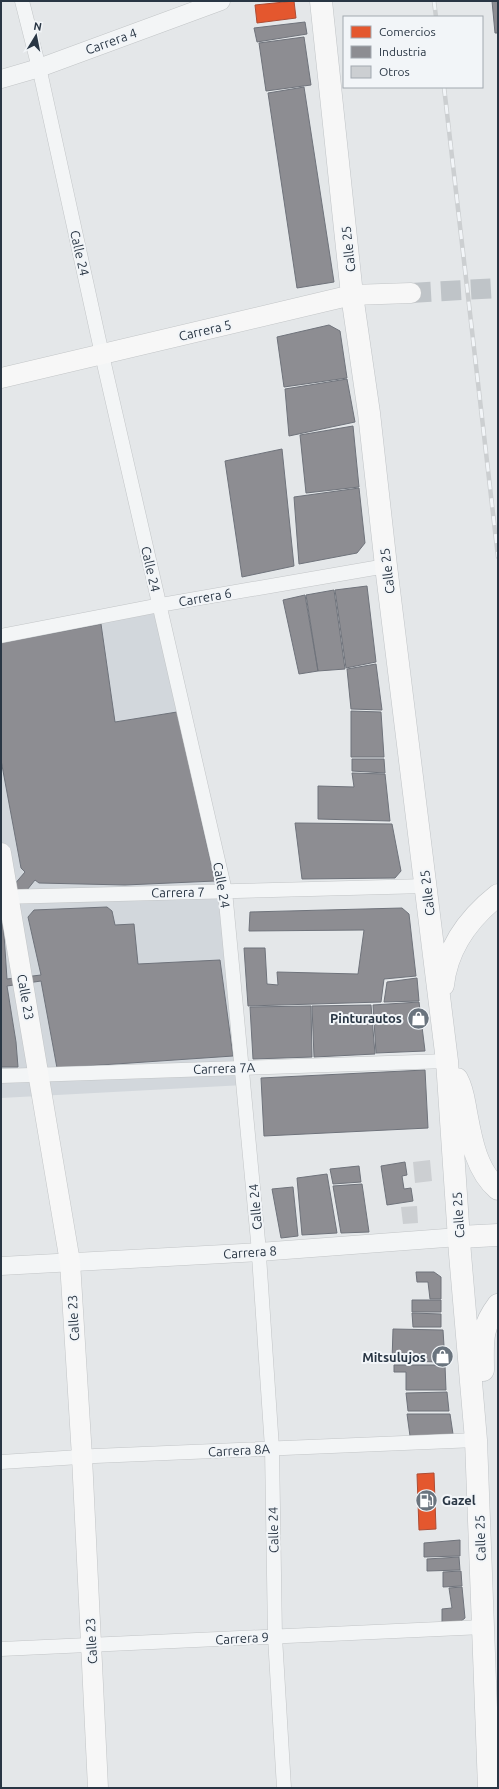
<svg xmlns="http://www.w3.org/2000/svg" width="499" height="1789" viewBox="0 0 499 1789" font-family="Ubuntu,sans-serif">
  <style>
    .built { fill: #d2d7dc }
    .shops { fill: #e4572e; stroke: #ac4d35 }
    .industry { fill: #8d8d92; stroke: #6f737b }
    .building { fill: #cccfd2 }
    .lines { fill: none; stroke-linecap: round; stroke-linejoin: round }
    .secondary-tunnel { stroke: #bfc4c8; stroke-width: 20; stroke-dasharray: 20 10; stroke-linecap: butt }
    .minor-casing { stroke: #c2c5c7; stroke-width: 15 }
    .tertiary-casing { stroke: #c2c5c7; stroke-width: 19 }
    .secondary-casing { stroke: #c2c5c7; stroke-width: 21 }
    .primary-casing { stroke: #c0c4c7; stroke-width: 23 }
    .minor { stroke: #f3f5f6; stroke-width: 14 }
    .tertiary { stroke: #f3f5f6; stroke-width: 18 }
    .secondary { stroke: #f7f7f7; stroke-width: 20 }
    .primary { stroke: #f7f7f7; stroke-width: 22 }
    .rail-casing { stroke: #cccfd1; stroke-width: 4.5 }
    .rail { stroke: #f2f5f8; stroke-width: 3; stroke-dasharray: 9; stroke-linecap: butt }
    .labels { text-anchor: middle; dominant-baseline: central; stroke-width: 4; stroke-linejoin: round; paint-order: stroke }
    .street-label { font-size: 13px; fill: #293644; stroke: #f2f5f8 }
    .poi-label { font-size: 13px; font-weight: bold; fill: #293644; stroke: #f2f5f8; text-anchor: end }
  </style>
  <rect width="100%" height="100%" fill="#e4e7e9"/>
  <!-- built -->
  <path class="built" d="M160,605l65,285 19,195 -243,13v-462z"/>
  <!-- shops -->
  <path class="shops" d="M294,1l2,17 -39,5 -2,-18z
    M434,1473l2,56 -17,1 -2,-56z"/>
  <!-- industry -->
  <path class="industry" d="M492,1h6v32h-3z
    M305,22l2,12 -50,8 -3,-14z
    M304,37l7,48 -45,6 -7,-48z
    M304,87l30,195 -37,6 -29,-195z
    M329,325l11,6 7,47 -63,9 -7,-50z
    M347,379l8,43 -66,14 -4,-47z
    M353,426l6,61 -53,6 -6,-58z
    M282,449l12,117 -52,11 -17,-116z
    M359,488l6,55 -8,10 -58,11 -5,-67z
    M367,586l9,76 -30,6 -11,-78z
    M334,590l11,79 -27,2 -12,-76z
    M305,595l13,76 -19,3 -16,-74z
    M101,624l14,98 62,-10 38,169 -90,4 -86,-2 -4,-3 -32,40 4,59 34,-4 -13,-58 6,-7 73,-3 5,4 3,14 19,-1 4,40 82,-4 13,96 -176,12 -16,-87 -34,5 9,56 2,25h-17v-167l24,-28 -4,-4 -20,-108v-117z
    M376,664l6,46 -31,-1 -4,-40z
    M351,711l30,1 3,45h-33z
    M352,759h32l1,14 -33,-2z
    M352,773l33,1 5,47 -72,-2v-33l36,1z
    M295,823l97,1 9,47 -6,7 -93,1z
    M402,908l7,6 7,62 -32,3 -3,23 -133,4 -4,-58h21l2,36 11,1 -1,-13 81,2 6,-44 -115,1 1,-19z
    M417,978l2,23 -35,1 3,-20z
    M419,1002l6,49 -49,2 -3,-48z
    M371,1005l4,49 -61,3 -2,-51z
    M311,1006l1,51 -59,2 -3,-52z
    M425,1070l3,58 -164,8 -3,-58z
    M405,1162l2,13 -5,1 2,13 7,-1 2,13 -26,4 -6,-39z
    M359,1166l2,16 -28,2 -3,-15z
    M327,1174l10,59 -35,2 -5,-57z
    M362,1184l7,48 -28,1 -8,-47z
    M293,1187l5,49 -17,2 -9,-49z
    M416,1272h18l7,5v22h-11l-2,-17h-11z
    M412,1300h29v12h-29z
    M412,1313l29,1v13h-28z
    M393,1329l50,1 2,32 -53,-1z
    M394,1365h51l1,25h-40v-18h-12z
    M447,1392l2,19h-41l-2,-18z
    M407,1414h43l3,20 -43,2z
    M460,1540v16l-36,1v-14z
    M459,1557l1,13 -33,1v-12z
    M461,1571l1,15 -19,1v-15z
    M462,1587l3,31 -5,4 -18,1v-14l10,-1 -3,-20z"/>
  <!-- building -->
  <path class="building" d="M430,1160l2,21 -17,2 -2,-21z
    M417,1206l1,17 -15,1 -2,-17z"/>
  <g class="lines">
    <!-- secondary-tunnel -->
    <path class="secondary-tunnel" d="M411,293l87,-5"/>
    <defs>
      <path id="minor" d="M22,1l19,75 64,292 120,523 33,350 14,207 3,189 9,151
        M1,636l159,-31 226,-39
        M1,897l425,-11
        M1,1076l446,-15
        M1,1462l94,-6 381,-16
        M1,1649l482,-22"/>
      <path id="tertiary" d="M1,79l38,-11 182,-67
        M1,1266l258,-14 200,-15"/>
      <path id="secondary" d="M1,378l351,-83 59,-2
        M1,853l69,409 12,195 16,331"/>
      <path id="primary" d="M321,1l31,294 17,118 17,153 61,495 13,193 16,186 13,348
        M443,985c4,-37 26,-67 55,-90
        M457,1079c6,11 7,22 9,33 5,27 10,58 32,77
        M459,1237l39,-2
        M483,1370c0,-28 -3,-41 15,-65"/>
    </defs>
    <!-- minor casing -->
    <use href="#minor" class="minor-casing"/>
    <!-- tertiary casing -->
    <use href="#tertiary" class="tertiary-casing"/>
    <!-- secondary casing -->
    <use href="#secondary" class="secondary-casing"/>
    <!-- primary casing -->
    <use href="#primary" class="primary-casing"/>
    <!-- minor -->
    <use href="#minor" class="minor"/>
    <!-- tertiary -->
    <use href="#tertiary" class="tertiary"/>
    <!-- secondary -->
    <use href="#secondary" class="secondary"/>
    <!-- primary -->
    <use href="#primary" class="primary"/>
    <defs>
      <path id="rail" d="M434,1l2,16
        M444,87l54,470"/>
    </defs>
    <!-- rail casing -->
    <use href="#rail" class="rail-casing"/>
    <!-- rail -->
    <use href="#rail" class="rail"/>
  </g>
  <!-- icons -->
  <defs>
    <symbol id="shop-disc" viewBox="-11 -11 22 22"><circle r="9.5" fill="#6a747e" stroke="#f2f5f8"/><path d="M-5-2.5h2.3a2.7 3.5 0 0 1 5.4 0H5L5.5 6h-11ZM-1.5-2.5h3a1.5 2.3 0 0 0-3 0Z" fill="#fff"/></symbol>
    <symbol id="fuel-disc" viewBox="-11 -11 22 22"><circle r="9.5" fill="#6a747e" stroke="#f2f5f8"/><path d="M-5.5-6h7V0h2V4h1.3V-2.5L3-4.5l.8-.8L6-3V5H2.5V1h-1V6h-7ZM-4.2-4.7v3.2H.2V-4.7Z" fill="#fff"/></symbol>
  </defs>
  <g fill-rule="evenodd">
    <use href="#shop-disc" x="406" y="1006" width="25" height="25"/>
    <use href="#shop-disc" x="430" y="1344" width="25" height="25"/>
    <use href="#fuel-disc" x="414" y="1488" width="25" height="25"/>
  </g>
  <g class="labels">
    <!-- street labels -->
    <g class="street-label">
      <text transform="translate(111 41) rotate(-20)">Carrera 4</text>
      <text transform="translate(348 249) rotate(-96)">Calle 25</text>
      <text transform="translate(80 253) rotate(77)">Calle 24</text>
      <text transform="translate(205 330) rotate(-13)">Carrera 5</text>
      <text transform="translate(151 569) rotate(77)">Calle 24</text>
      <text transform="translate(387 571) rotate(-97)">Calle 25</text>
      <text transform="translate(205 597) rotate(-10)">Carrera 6</text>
      <text transform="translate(222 885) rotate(80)">Calle 24</text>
      <text transform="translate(178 892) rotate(-1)">Carrera 7</text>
      <text transform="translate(427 893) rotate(-97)">Calle 25</text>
      <text transform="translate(26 997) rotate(80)">Calle 23</text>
      <text transform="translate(224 1068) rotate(-2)">Carrera 7A</text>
      <text transform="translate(255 1207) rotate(-95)">Calle 24</text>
      <text transform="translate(458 1215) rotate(-94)">Calle 25</text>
      <text transform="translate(250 1252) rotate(-4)">Carrera 8</text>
      <text transform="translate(73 1318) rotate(-93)">Calle 23</text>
      <text transform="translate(239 1450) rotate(-3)">Carrera 8A</text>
      <text transform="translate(273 1530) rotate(-91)">Calle 24</text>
      <text transform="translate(480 1538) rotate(-92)">Calle 25</text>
      <text transform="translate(242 1638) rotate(-3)">Carrera 9</text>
      <text transform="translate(91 1641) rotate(-93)">Calle 23</text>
    </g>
    <!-- poi labels -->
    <g class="poi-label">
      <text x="402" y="1018">Pinturautos</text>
      <text x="426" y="1357">Mitsulujos</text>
      <text x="442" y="1500" text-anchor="start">Gazel</text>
    </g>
  </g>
  <!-- border -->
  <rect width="499" height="1789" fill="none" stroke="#293644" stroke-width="4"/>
  <!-- legend -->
  <rect x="343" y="16" width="140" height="72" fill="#f2f5f8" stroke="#a2a9b0"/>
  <rect x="351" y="26" width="20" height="12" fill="#e4572e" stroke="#a2a9b0"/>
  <text x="379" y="36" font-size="12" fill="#293644">Comercios</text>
  <rect x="351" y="46" width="20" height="12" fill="#8d8d92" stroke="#a2a9b0"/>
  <text x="379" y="56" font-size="12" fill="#293644">Industria</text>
  <rect x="351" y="66" width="20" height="12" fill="#cccfd2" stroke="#a2a9b0"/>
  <text x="379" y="76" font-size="12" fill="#293644">Otros</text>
  <!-- north arrow -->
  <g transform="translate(36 36) rotate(10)" stroke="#f2f5f8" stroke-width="3" paint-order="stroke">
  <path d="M0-3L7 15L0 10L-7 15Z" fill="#293644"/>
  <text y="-6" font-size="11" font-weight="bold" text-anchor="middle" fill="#293644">N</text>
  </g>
</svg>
